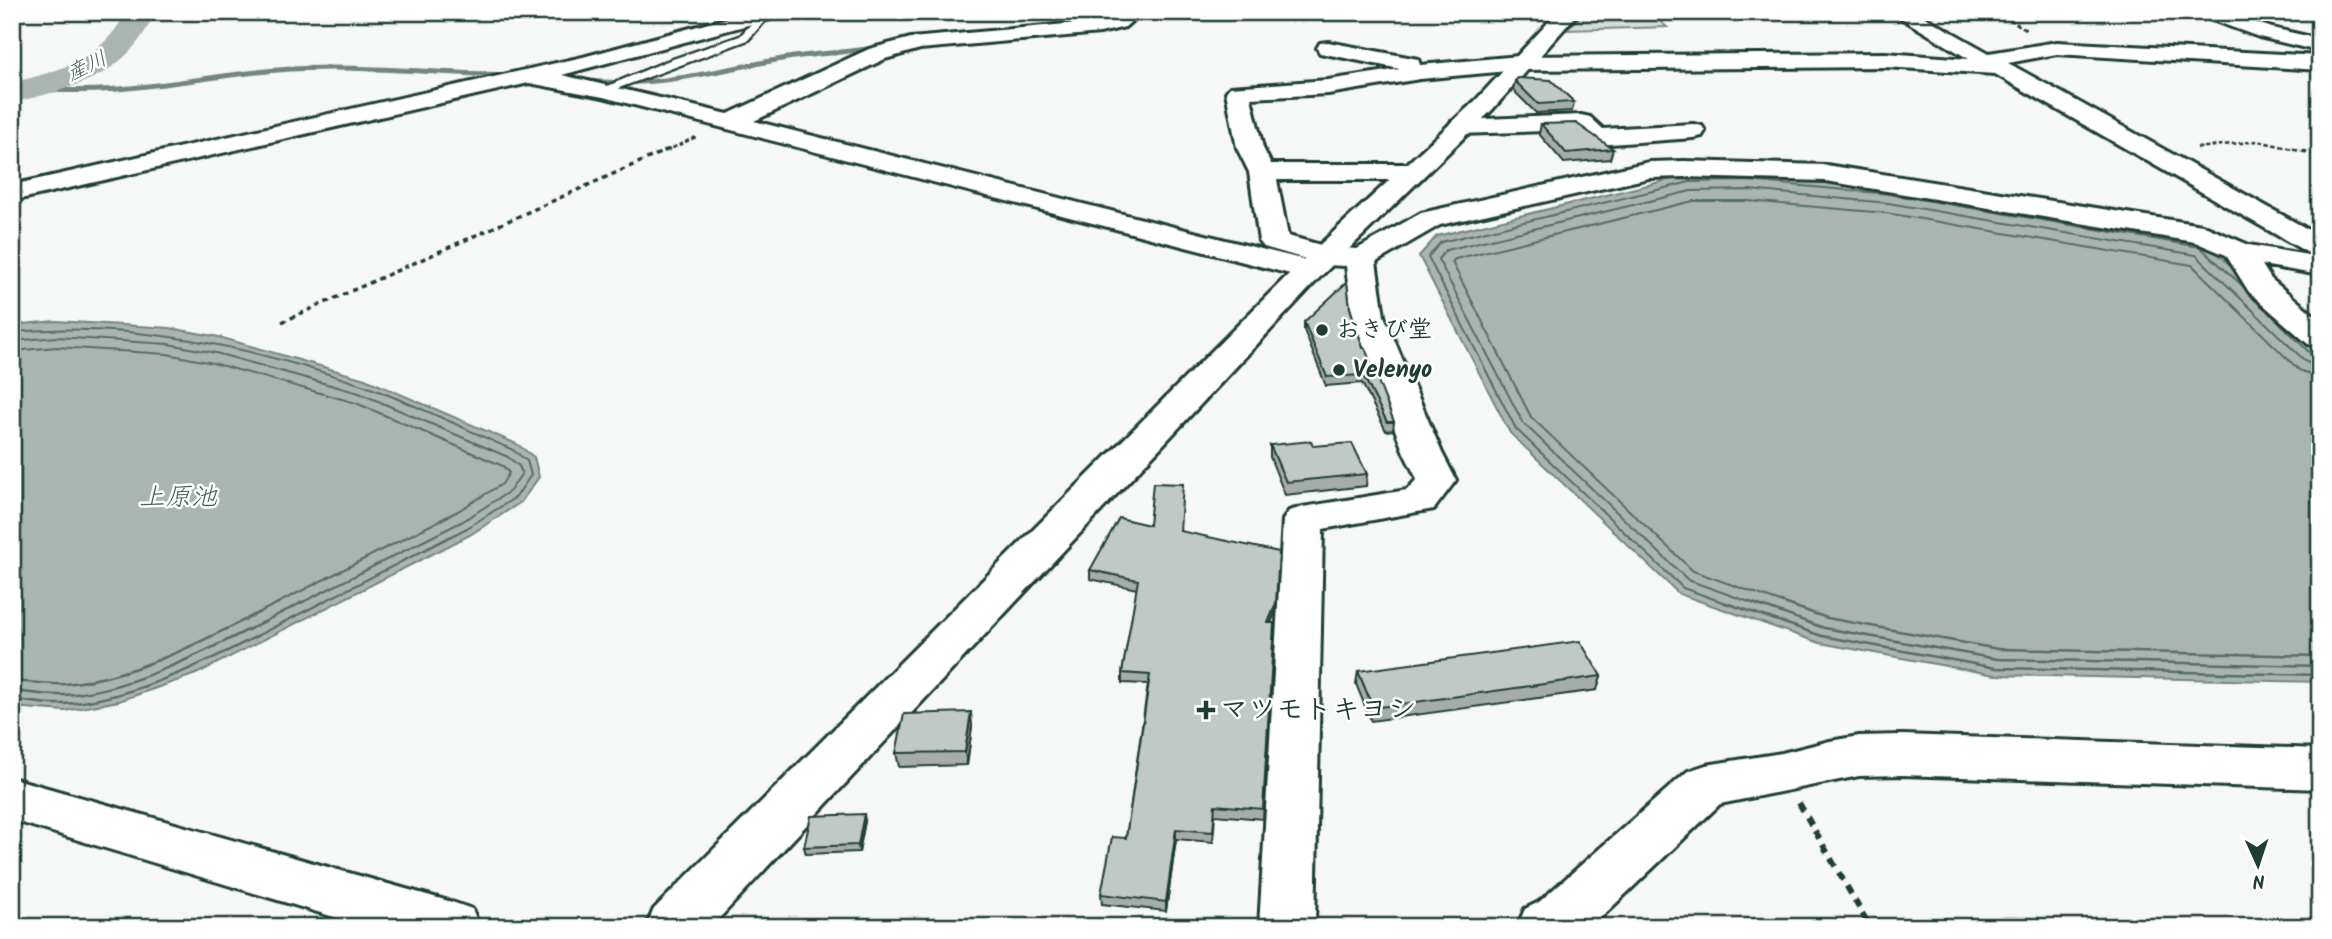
<svg xmlns="http://www.w3.org/2000/svg" width="2332" height="939" viewBox="0 0 2332 939" font-family="Kalam,'Klee One',sans-serif">
  <style>
    .green { fill: #d6dcdb; stroke: #7a8c88; stroke-width: 2 }
    .water { fill: #aab5b1; stroke: #72857f; stroke-width: 2 }
    .lines { fill: none; stroke-linecap: round; stroke-linejoin: round }
    .shore-far1 { stroke: #576d66; stroke-width: 2 }
    .shore { stroke: #576d66; stroke-width: 2.5 }
    .stream { stroke: #72857f; stroke-width: 5 }
    .river { fill: #aab5b1; fill-rule: evenodd }
    .lane-casing { stroke: #1f3d34; stroke-width: 5 }
    .street-casing { stroke: #1f3d34; stroke-width: 6 }
    .secondary-casing { stroke: #1f3d34; stroke-width: 6 }
    .path-far2 { stroke: #1f3d34; stroke-width: 2.5; stroke-dasharray: 4.5 2.5; stroke-linecap: butt }
    .path-far1 { stroke: #1f3d34; stroke-width: 3.5; stroke-dasharray: 5 4.5; stroke-linecap: butt }
    .path { stroke: #1f3d34; stroke-width: 6; stroke-dasharray: 9 7; stroke-linecap: butt }
    .lane { fill: #fff; fill-rule: evenodd }
    .street { fill: #fff; fill-rule: evenodd }
    .secondary { fill: #fff; fill-rule: evenodd }
    .wall { fill: #a5adaa; stroke: #1f3d34; stroke-width: 2 }
    .shaded-wall { fill: #868d8b; stroke: #1f3d34; stroke-width: 2 }
    .building { fill: #c0c9c6; stroke: #1f3d34; stroke-width: 2 }
    .poi-dot { fill: #1f3d34; stroke: #fff; stroke-width: 2.5 }
    .labels { text-anchor: middle; dominant-baseline: central; stroke-width: 5; stroke-linejoin: round; paint-order: stroke }
    .far-water-label { font-size: 21px; font-style: italic; fill: #49615a; stroke: #fff }
    .poi-label { font-size: 24px; font-weight: bold; fill: #1f3d34; stroke: #fff; text-anchor: start }
    .water-label { font-size: 26px; font-style: italic; fill: #49615a; stroke: #fff }
    .near-poi-label { font-size: 28px; font-weight: bold; fill: #1f3d34; stroke: #fff; text-anchor: start }
  </style>
  <rect width="100%" height="100%" fill="#f6f7f7"/>
  <filter id="ink" filterUnits="userSpaceOnUse"><feTurbulence type="fractalNoise" baseFrequency=".0143" numOctaves="2"/><feDisplacementMap in="SourceGraphic" scale="14" xChannelSelector="R" yChannelSelector="G"/><feConvolveMatrix kernelMatrix="1 2 1 2 8 2 1 2 1" color-interpolation-filters="sRGB"/></filter>
  <g filter="url(#ink)">
    <!-- green -->
    <path class="green" d="M1585,12h63l19,15 -100,3z"/>
    <!-- water -->
    <path class="water" d="M1749,174l140,13 315,53 116,113v329l-325,-7 -175,-32 -141,-49 -169,-161 -91,-177 18,-20 252,-61z
      M56,321l114,7 49,9 146,42 152,65 17,13 5,20 -18,25 -51,33 -274,139 -77,27 -54,10 -53,-4v-382z"/>
    <g class="lines">
      <!-- shore-far1 -->
      <path class="shore-far1" d="M2266,309l46,46 8,2
        M12,332c119,-11 237,14 350,53 51,18 101,43 151,65l14,11 4,14 -15,22 -49,31 -148,76
        M12,341l45,-4 111,7 48,9 143,40 149,64 11,9 3,7 -12,18 -47,30 -164,83
        M12,351l45,-4 110,7 46,9 143,40 147,63 6,7 -7,11 -44,27 -182,93
        M1728,604l-45,-16 -167,-159 -88,-172 13,-15 249,-60 59,-1 140,13 311,53 44,40
        M1755,604l-67,-24 -165,-157 -85,-164 8,-9 245,-59 58,-1 139,13 308,52 110,107 14,4
        M1786,604l-93,-33 -162,-154 -79,-155 3,-3 238,-58h55l138,12 306,52 107,105 21,7"/>
      <!-- shore -->
      <path class="shore" d="M1723,602l99,34 174,32 324,7
        M1750,602l74,26 173,31 323,7
        M1781,602l46,16 171,31 322,7
        M12,681c17,1 36,4 54,3 76,-8 146,-48 214,-82
        M12,691c17,1 36,5 53,4 77,-5 169,-59 238,-93
        M12,700c17,1 36,5 53,4 85,-6 183,-64 258,-102"/>
      <!-- stream -->
      <path class="stream" d="M1093,23l25,-11
        M580,80c79,10 137,-11 214,-23 29,-4 57,-5 86,-10
        M29,88c85,10 165,-11 249,-18 78,-6 157,4 235,5"/>
      <!-- river -->
      <path class="river" d="M126,12h29c-28,65 -79,75 -143,91v-20c48,-13 90,-23 114,-71z"/>
      <defs>
        <path id="lane" d="M761,13l9,2 -22,25 -140,52 -10,-2 69,-29 73,-25z"/>
        <path id="street" d="M750,12h34l-3,4 -219,59 166,39 141,-65 42,-11 189,-17c18,-4 21,-9 42,-9l-17,15 -25,6 -180,16 -35,10 -131,62 559,141 4,6 -4,6 -11,3 -699,-180 -74,-14 -517,118v-16l571,-128z
          M1891,12h25l73,41 68,-11 263,14v14l-263,-16 -49,9 312,173v21l-10,-3 -315,-180 -110,-7 -366,3 -99,9 -92,15 -77,4 12,50 8,16h142l9,2 4,6 -4,6 -9,2h-136l11,56 40,11 29,2 64,-36 228,-51 35,-1 142,4 376,60 47,20 71,12v18l-58,-10 9,14 49,41v27l-12,-3 -59,-52 -23,-37 -31,-13 -369,-61 -142,-4 -35,1 -209,47 -64,37 8,54 58,137 14,27 -22,29 -111,20 -8,398h-56l24,-407 6,-9 14,-4 104,-17 10,-11 -13,-26 -52,-137 -6,-50 -20,-1 -62,-18 -5,-6 -10,-69 -12,-24 -11,-56 4,-5 98,-7 72,-11 -80,-16 -3,-5 3,-5 8,-1 90,17 2,6 99,-9 366,-3 84,6z
          M2208,12h19l45,16 48,11v10l-6,1 -55,-13 -50,-18 -3,-4z
          M1581,115l9,2 13,12 90,-5 9,2 3,5 -3,5 -9,2 -96,7 -9,-3 -13,-12 -115,4 -9,-2 -3,-5 3,-5 9,-2z
          M1902,735l418,14v40l-418,-14 -43,1 -139,28 -129,123h-74l8,-18 14,-7 149,-131 18,-6 76,-12 48,-12 29,-5z
          M12,778l440,124 20,7 8,18h-113l-355,-107z"/>
        <path id="secondary" d="M1558,12h21l-87,98 -171,166 -610,651h-65l8,-18 645,-645 177,-164z"/>
      </defs>
      <!-- lane casing -->
      <use href="#lane" class="lane-casing"/>
      <!-- street casing -->
      <use href="#street" class="street-casing"/>
      <!-- secondary casing -->
      <use href="#secondary" class="secondary-casing"/>
      <!-- path-far2 -->
      <path class="path-far2" d="M1998,12l29,18
        M2197,148l61,-7 43,10
        M666,151l30,-14"/>
      <!-- path-far1 -->
      <path class="path-far1" d="M2293,149l27,6
        M282,322l387,-173"/>
      <!-- path -->
      <path class="path" d="M1799,803l71,124"/>
      <!-- lane -->
      <use href="#lane" class="lane"/>
      <!-- street -->
      <use href="#street" class="street"/>
      <!-- secondary -->
      <use href="#secondary" class="secondary"/>
    </g>
    <!-- wall -->
    <path class="wall" d="M1515,81l59,21 -2,9 -36,2 -23,-23z
      M1541,124l72,25 -3,10 -46,4 -25,-29z
      M1350,308l13,40 31,74 -1,8 -7,1 -24,-48 -36,3 -22,-56v-8z
      M1270,445l43,1 54,28 -1,12 -81,9 -15,-38z
      M1180,531l95,81 -4,11h3l-11,196 -48,-4 -2,27 -37,-3 -10,72 -64,-7 -1,-10 25,-56 22,-154 -26,-1v-10l15,-84 -47,-10v-9z
      M1358,671l243,5 -4,14 -226,31 -15,-37z
      M972,726l-5,39 -68,2 -3,-14z
      M865,821l-6,31 -53,2 -2,-7z"/>
    <!-- shaded-wall -->
    <path class="shaded-wall" d="M1276,603l-1,9 -8,21 1,-10z
      M971,712l1,14 -5,39 -2,-13z
      M864,814l1,7 -6,31 -1,-7z
      M1176,829v10l-10,72v-9z"/>
    <!-- building -->
    <path class="building" d="M1518,78l33,2 23,22 -36,2 -23,-23z
      M1576,123l37,26 -47,4 -25,-29z
      M1347,282l3,26 13,40h2l29,74h-7l-24,-47 -36,2 -23,-55z
      M1311,441l2,5 39,-3 15,31 -81,8 -16,-37z
      M1153,483l30,1 -3,47 99,21 -3,51 -8,20h6l-11,186 -48,-4 -2,27 -37,-3 -10,73 -65,-8 11,-57 14,1 24,-163 -28,-2 16,-93 -48,-10 29,-52 30,7z
      M1580,641l21,35 -228,32 -15,-37z
      M971,712l-6,40 -69,1 8,-39z
      M864,814l-6,31 -54,2 7,-31z"/>
  </g>
  <!-- markers -->
  <g class="poi-dot">
    <circle cx="1322" cy="330" r="7"/>
    <circle cx="1339" cy="370" r="7"/>
    <path d="M1202.5 699.5h7v7h7v7h-7v7h-7v-7h-7v-7h7z"/>
  </g>
  <g class="labels">
    <!-- far-water labels -->
    <g class="far-water-label">
      <text transform="translate(87 67) rotate(-26)">産川</text>
    </g>
    <!-- poi labels -->
    <g class="poi-label">
      <text x="1336" y="330">おきび堂</text>
      <text x="1353" y="370">Velenyo</text>
    </g>
    <!-- water labels -->
    <g class="water-label">
      <text x="178" y="498">上原池</text>
    </g>
    <!-- near-poi labels -->
    <g class="near-poi-label">
      <text x="1220" y="710">マツモトキヨシ</text>
    </g>
  </g>
  <!-- margin -->
  <rect width="2332" height="939" fill="none" stroke="#fff" stroke-width="42"/>
  <rect x="21" y="21" width="2290" height="897" fill="none" stroke="#1f3d34" stroke-width="2.5" filter="url(#ink)"/>
  <!-- north arrow -->
  <g transform="translate(2258 865) rotate(177)" stroke="#ffffff" stroke-width="5" paint-order="stroke">
  <path d="M0-5L12 26L0 18L-12 26Z" fill="#1f3d34"/>
  <text y="-10" font-size="19" font-weight="bold" text-anchor="middle" fill="#1f3d34">N</text>
  </g>
</svg>
